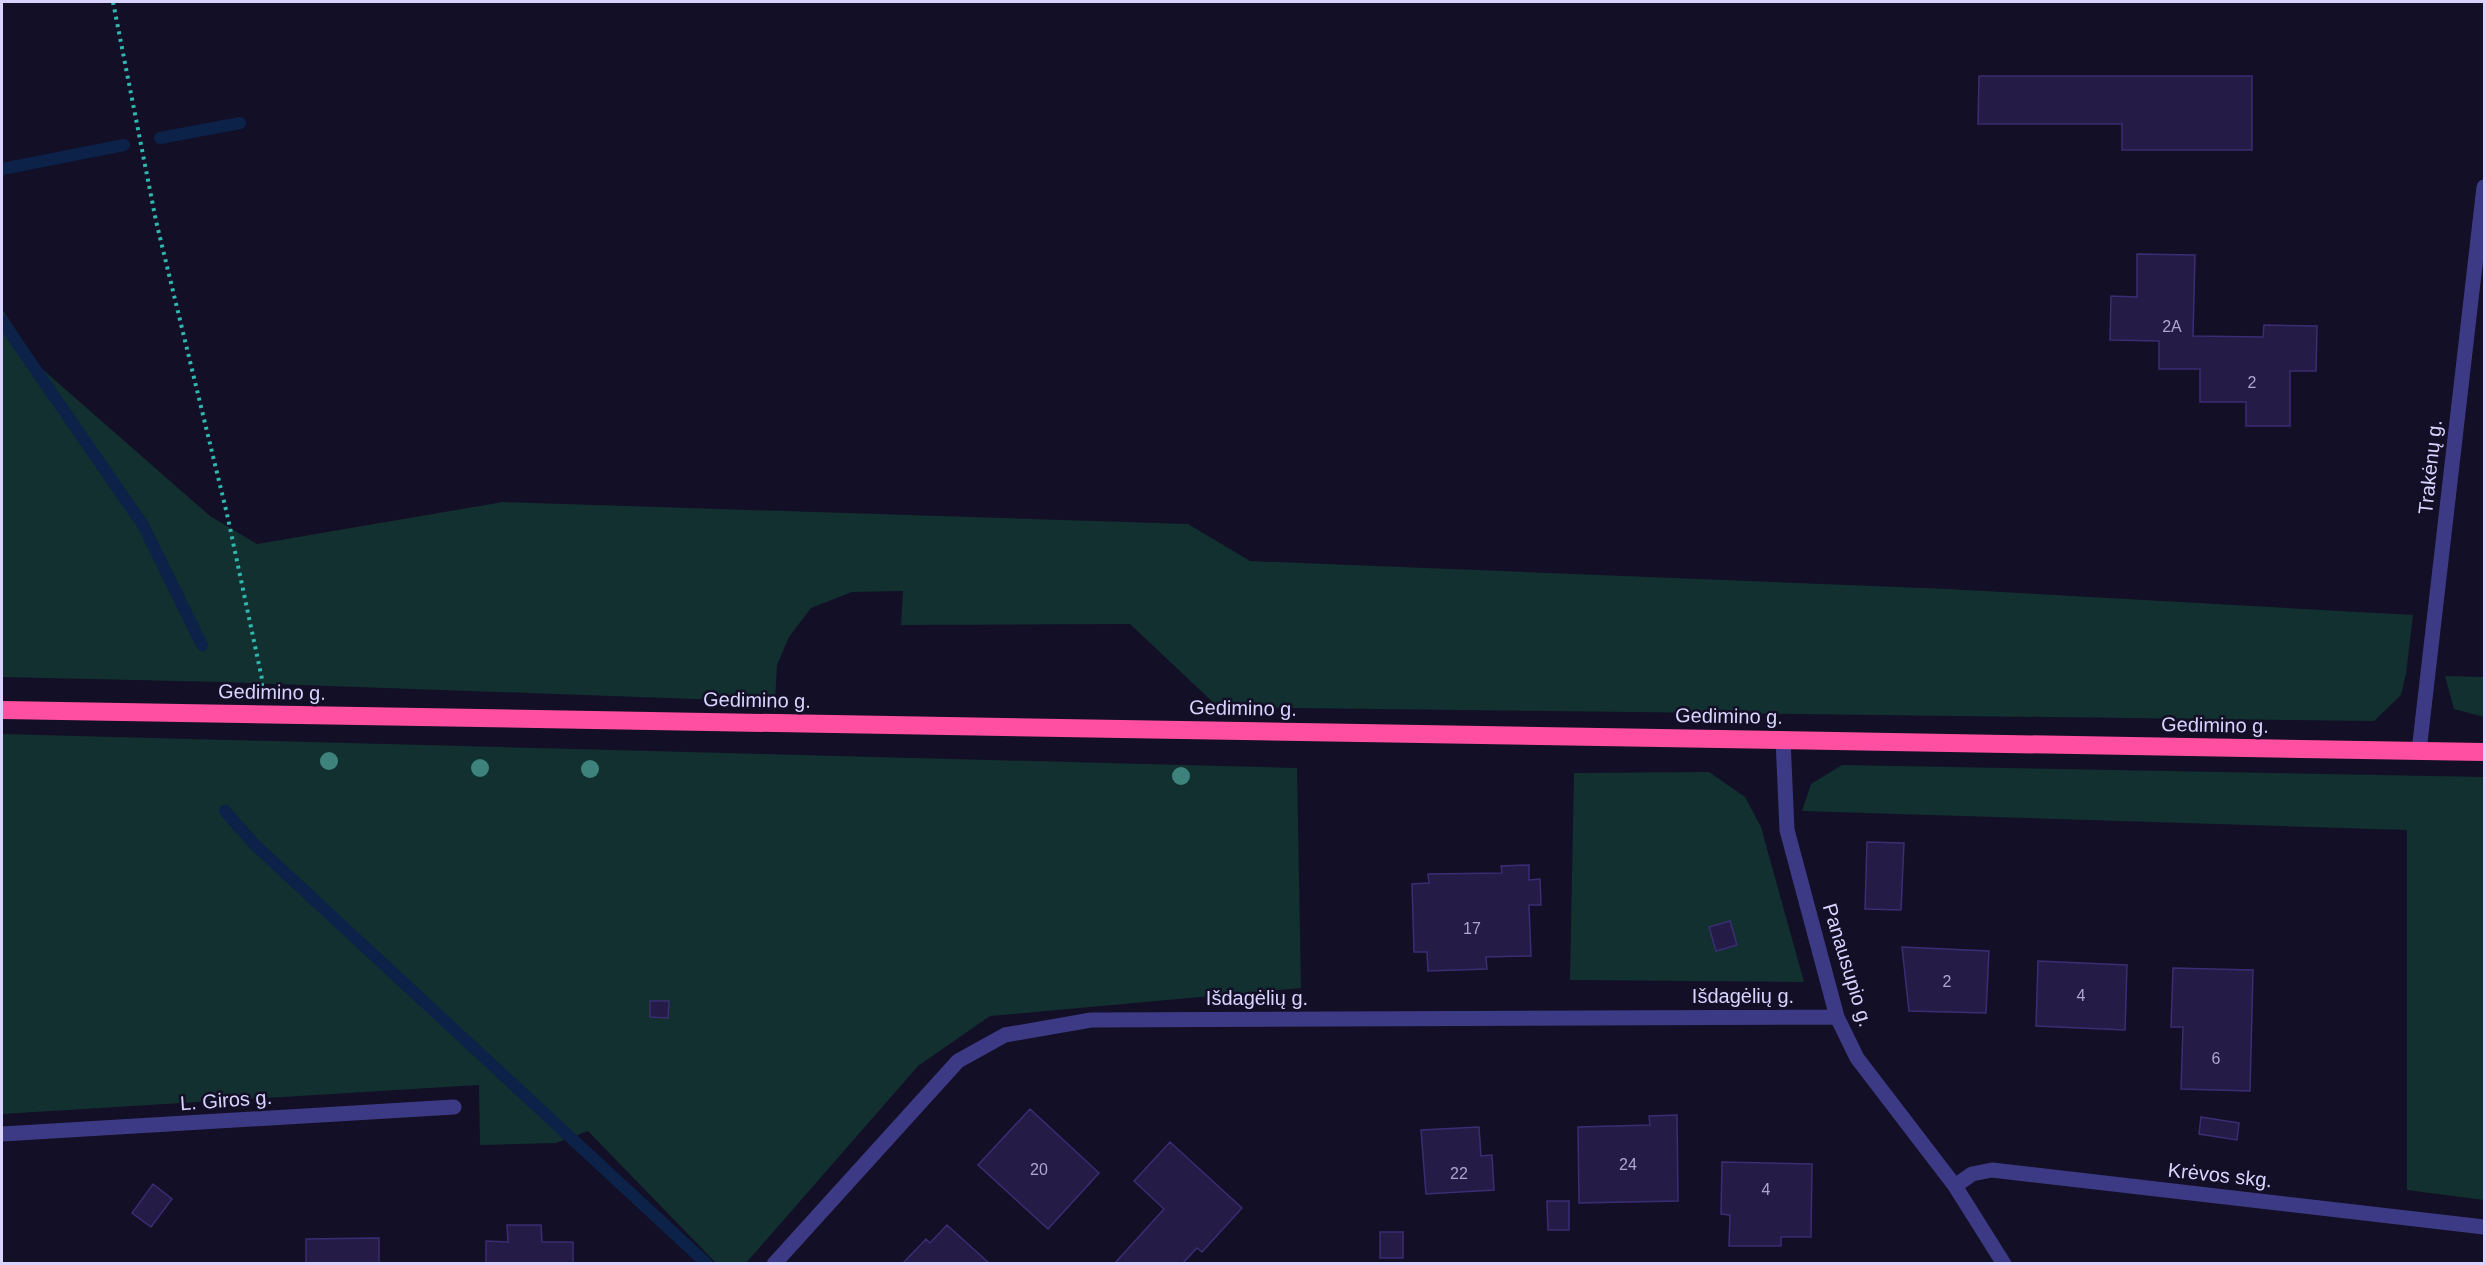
<svg xmlns="http://www.w3.org/2000/svg" width="2486" height="1265" viewBox="0 0 2486 1265" font-family="Helvetica,sans-serif">
  <style>
    .green { fill: #12302f }
    .lines { fill: none; stroke-linecap: round; stroke-linejoin: round }
    .stream { stroke: #0c2248; stroke-width: 12 }
    .building { fill: #241b47; stroke: #3b2d73; stroke-width: 1.5 }
    .path { stroke: #2fb8b0; stroke-width: 4; stroke-dasharray: 3 4.5; stroke-linecap: butt }
    .street { stroke: #3d3a85; stroke-width: 15 }
    .highway { stroke: #ff4fa3; stroke-width: 18 }
    .tree { fill: #3d827b }
    .labels { text-anchor: middle; dominant-baseline: central; stroke-width: 5; stroke-linejoin: round; paint-order: stroke }
    .number-label { font-size: 16px; fill: #aca6d1 }
    .street-label { font-size: 20px; fill: #d9d4ff; stroke: #130f26 }
  </style>
  <rect width="100%" height="100%" fill="#130f26"/>
  <!-- green -->
  <path class="green" d="M2,309l39,59 169,148 47,28 246,-42 685,22 62,37 698,28 465,26 -7,59 -5,21 -27,26 -1156,-14 -88,-83 -229,1 2,-34 -51,1 -41,16 -22,29 -12,28 -2,37 -553,-20 -220,-5z
    M2445,676l39,1v40l-30,-8z
    M2,734l1295,34 4,220 -311,28 -72,50 -172,197h-30l-128,-132 -32,12 -76,2 -1,-60 -477,29z
    M1842,765l642,12v423l-77,-10v-360l-605,-19 9,-27z
    M1709,772l36,25 16,30 43,155 -234,-2 4,-207z"/>
  <g class="lines">
    <!-- stream -->
    <path class="stream" d="M160,138l80,-15
      M2,169l122,-24
      M2,321l141,204 59,120
      M225,811l30,34 452,419"/>
  </g>
  <!-- building -->
  <path class="building" d="M1979,76h273v74h-130v-26h-144z
    M2137,254l58,1 -2,81 70,1 1,-12 53,1 -1,45h-26v55h-44v-24h-46v-33h-41v-28l-49,-1 1,-44 26,1z
    M1867,842l37,1 -3,67 -36,-1z
    M1529,865v15l11,-1 1,26h-12l2,51 -45,1 1,12 -59,2 -1,-19h-13l-2,-68 17,-1 -1,-9 74,-1 -1,-7z
    M1730,921l7,24 -21,6 -7,-24z
    M1902,947l87,4 -3,62 -77,-2z
    M2038,961l89,4 -2,65 -89,-4z
    M2173,968l80,2 -3,121 -69,-2 2,-62h-12z
    M650,1001h19l-1,17 -18,-1z
    M1030,1109l69,64 -51,56 -70,-64z
    M1677,1115l1,86 -99,2 -1,-76 72,-2 -1,-9z
    M2201,1117l38,6 -2,17 -38,-6z
    M1479,1127l2,29 11,-1 2,35 -68,4 -5,-64z
    M1170,1142l72,66 -40,44 -5,-4 -15,16h-68l50,-55 -30,-28z
    M1722,1162l90,2 -1,73h-30v9h-52l1,-31 -9,-1z
    M153,1184l19,15 -21,28 -19,-14z
    M1547,1201h22v29h-21z
    M507,1225h34l1,17h31v22h-87v-23l22,1z
    M947,1225l43,39 -87,-1 23,-24 4,4z
    M1380,1232h23v26h-23z
    M379,1238v26h-73v-25z"/>
  <g class="lines">
    <!-- path -->
    <path class="path" d="M113,2l43,219 71,293 35,165v8"/>
    <!-- street -->
    <path class="street" d="M1783,739l4,91 50,187 20,41 98,128 49,78
      M2419,751l65,-564
      M2,1134l452,-27
      M1955,1186l17,-12 20,-4 492,57
      M774,1264l184,-203 47,-26 86,-15 746,-3"/>
    <!-- highway -->
    <path class="highway" d="M2,710l2482,42"/>
  </g>
  <!-- trees -->
  <g class="tree">
    <circle cx="329" cy="761" r="9"/>
    <circle cx="480" cy="768" r="9"/>
    <circle cx="590" cy="769" r="9"/>
    <circle cx="1181" cy="776" r="9"/>
  </g>
  <g class="labels">
    <!-- number labels -->
    <g class="number-label">
      <text x="2172" y="326">2A</text>
      <text x="2252" y="382">2</text>
      <text x="1472" y="928">17</text>
      <text x="1947" y="981">2</text>
      <text x="2081" y="995">4</text>
      <text x="2216" y="1058">6</text>
      <text x="1628" y="1164">24</text>
      <text x="1039" y="1169">20</text>
      <text x="1459" y="1173">22</text>
      <text x="1766" y="1189">4</text>
    </g>
    <!-- street labels -->
    <g class="street-label">
      <text transform="translate(2430 467) rotate(-84)">Trakėnų g.</text>
      <text transform="translate(272 692) rotate(1)">Gedimino g.</text>
      <text transform="translate(757 700) rotate(1)">Gedimino g.</text>
      <text transform="translate(1243 708) rotate(1)">Gedimino g.</text>
      <text transform="translate(1729 716) rotate(1)">Gedimino g.</text>
      <text transform="translate(2215 725) rotate(1)">Gedimino g.</text>
      <text transform="translate(1848 965) rotate(73)">Panausupio g.</text>
      <text x="1743" y="996">Išdagėlių g.</text>
      <text x="1257" y="998">Išdagėlių g.</text>
      <text transform="translate(226 1100) rotate(-4)">L. Giros g.</text>
      <text transform="translate(2220 1175) rotate(6)">Krėvos skg.</text>
    </g>
  </g>
  <!-- border -->
  <rect width="2486" height="1265" fill="none" stroke="#d9d4ff" stroke-width="6"/>
</svg>
